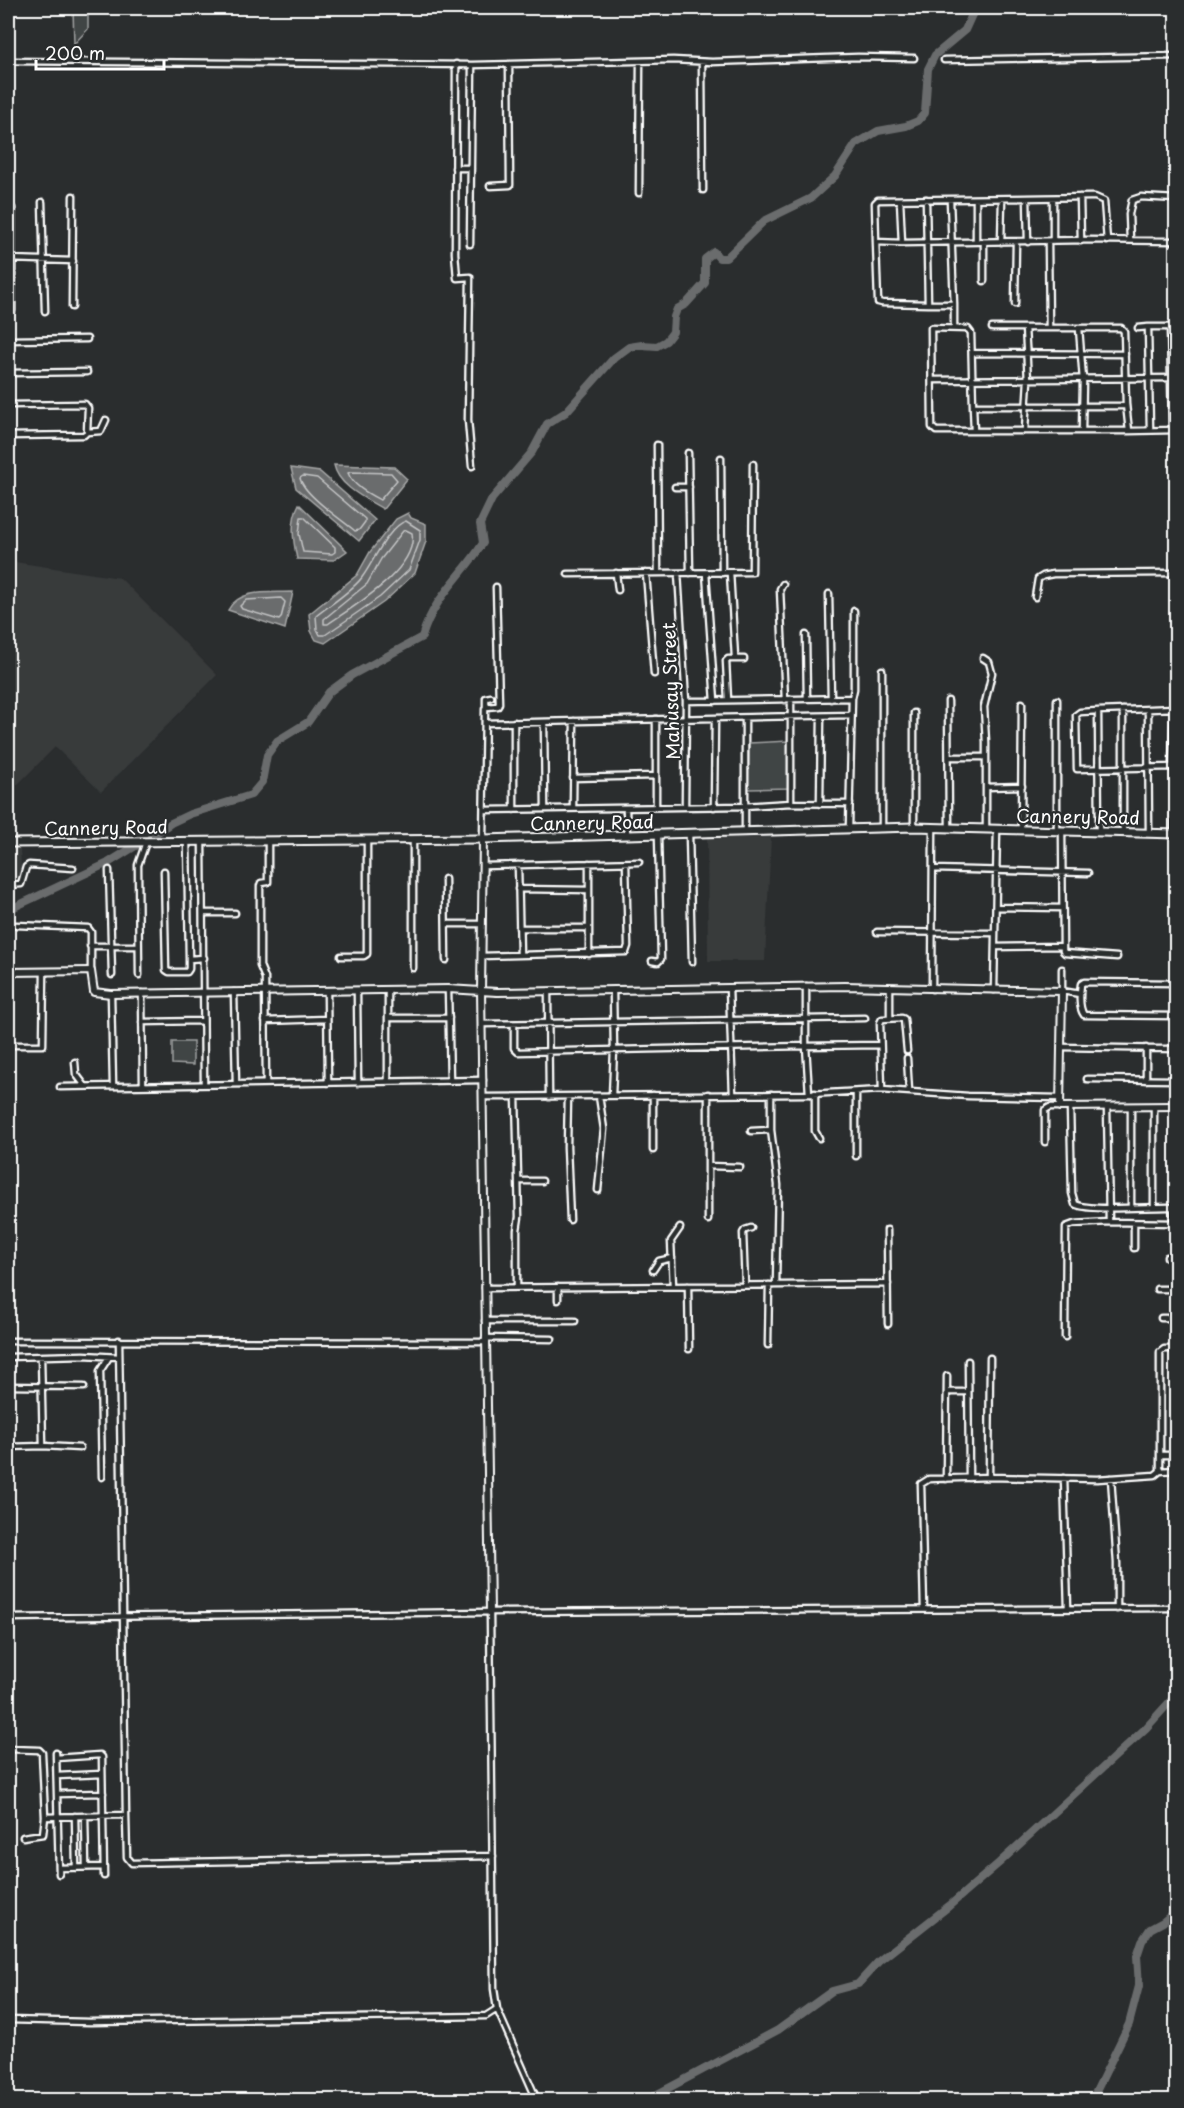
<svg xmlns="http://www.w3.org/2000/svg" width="1184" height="2108" viewBox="0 0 1184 2108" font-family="'Playpen Sans',sans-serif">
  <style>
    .built { fill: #373a3b }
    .green { fill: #414445; stroke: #a0a2a2; stroke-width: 1.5 }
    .water { fill: #6a6c6d; stroke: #a6a7a7; stroke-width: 1.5 }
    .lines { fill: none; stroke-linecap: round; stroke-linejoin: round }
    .shore { stroke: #c3c4c5; stroke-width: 1.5 }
    .river { stroke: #6a6c6d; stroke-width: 8 }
    .minor-casing { stroke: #fff; stroke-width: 9 }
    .tertiary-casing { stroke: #fff; stroke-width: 10 }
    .secondary-casing { stroke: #fff; stroke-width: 11 }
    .minor { stroke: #2a2d2e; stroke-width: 4.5 }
    .tertiary { stroke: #2a2d2e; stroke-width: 6 }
    .secondary { stroke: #2a2d2e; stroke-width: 7 }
    .labels { text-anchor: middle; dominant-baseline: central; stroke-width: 4.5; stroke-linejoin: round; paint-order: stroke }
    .street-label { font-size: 18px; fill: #fff; stroke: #2a2d2e }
  </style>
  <rect width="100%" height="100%" fill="#2a2d2e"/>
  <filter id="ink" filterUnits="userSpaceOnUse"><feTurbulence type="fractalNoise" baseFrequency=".0167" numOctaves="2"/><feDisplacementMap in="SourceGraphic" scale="12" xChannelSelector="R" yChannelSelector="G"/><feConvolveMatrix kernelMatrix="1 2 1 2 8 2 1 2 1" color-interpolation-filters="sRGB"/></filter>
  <g filter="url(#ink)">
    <!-- built -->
    <path class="built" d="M8,561l112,17 97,97 -116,117 -46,-45 -47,47z
      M771,837l-6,124h-57l-1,-123z
      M8,848h12l2,35h-14z"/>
    <!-- green -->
    <path class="green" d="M73,8h15v21l-14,15z
      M789,741v47l-41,1 1,-46z
      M172,1042h21v23l-21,-1z"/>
    <!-- water -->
    <path class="water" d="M334,465l60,2 13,12 -24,30c-17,-10 -45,-23 -49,-44z
      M291,468l29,4 55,48 -16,21 -63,-53z
      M299,504l48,47 -13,9 -37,-1c-4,-19 -7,-38 2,-55z
      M408,513l3,5 15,6v17l-11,32 -31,29 -59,41 -9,-3 -5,-9 -2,-17 48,-39 13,-23 26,-33z
      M293,592l-8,37 -57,-19c12,-22 42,-17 65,-18z"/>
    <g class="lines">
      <!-- shore -->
      <path class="shore" d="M351,472l40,1 6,7 -17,20c-11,-6 -27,-14 -32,-27z
        M303,476l14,2 48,41v3l-6,8 -4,1c-13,-11 -52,-37 -55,-53z
        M301,517h3l31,30v5l-3,2 -29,-2 -4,-18z
        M406,521l14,9v10l-11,30 -29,27 -55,38h-5l-3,-6 -1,-13c12,-10 39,-27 47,-40 10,-14 26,-50 43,-55z
        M406,530l6,3c6,36 -58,73 -84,91h-4v-5l43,-35 14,-25 22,-28z
        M281,598l4,4 -4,16 -2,2 -37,-11 -2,-3 6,-6z"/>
      <!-- river -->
      <path class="river" d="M151,837l20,-14 19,-9 61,-19 11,-13 5,-27 10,-14 31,-19 21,-30 23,-17 70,-38c12,-41 40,-60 61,-94l-3,-19 12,-25 40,-47 15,-28 19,-12 48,-54 15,-11 13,-2 15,1 9,-5 7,-9 1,-15 3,-8 9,-5 19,-21v-24l9,-7 5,6h7l38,-37 47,-23 24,-22 21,-32 22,-13 28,-5 12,-5 7,-8 3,-44 7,-14 30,-25 10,-22
        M8,910l100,-47 29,-18
        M646,2100l132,-70 54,-39 26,-7 21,-23 70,-55 50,-43 147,-135 30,-33
        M1092,2100l37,-76 10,-38 -2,-30 5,-15 8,-12 13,-7 13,-11"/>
      <defs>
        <path id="minor" d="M944,60l232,-4
          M8,61l464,4 201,-5 39,2 146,-5 56,1
          M702,62l1,128
          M456,64l-1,189 2,25 13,-1 -2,143 4,46
          M455,168h16
          M490,186l20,-1 -1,-121
          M639,193l1,-131
          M1080,197l1,44
          M1027,198l1,44
          M1053,198v43
          M926,199l2,105h26l-4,-104
          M900,200l2,43
          M976,200v42
          M42,202l3,109
          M12,208v103
          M1130,240l-1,-26 3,-14 9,-3 35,2
          M876,242l-1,-39 3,-3 212,-3h5l9,4 3,40
          M984,242v39
          M1001,242l1,-43
          M1048,242l1,86
          M470,244l2,-179
          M8,259l65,2
          M928,304l-46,-1 -4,-1 -2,-60 26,1 187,-3 87,1
          M954,304v23
          M1015,304l1,-62
          M72,307l1,-111
          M1148,327h28
          M1170,327l2,104
          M992,328h129l3,3 2,73 3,27 47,-1
          M1079,328l4,52 -1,50
          M1138,328l10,-1 2,103
          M8,340l79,-1
          M973,353l152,1
          M8,373l79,-1
          M932,380l244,-2
          M8,405l77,-1 3,4 -1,24
          M973,406l1,25
          M1126,406h-153l-2,-73 -3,-4 -37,-1 1,99 4,4h193
          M1025,430l3,-50 -3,-52
          M8,436l76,-1 3,-3 14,-1 5,-11
          M657,445l1,128
          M688,453l2,120
          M721,458l1,115
          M675,487h14
          M616,573l2,17
          M646,573l8,101
          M678,573l8,128 -1,106
          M706,573l9,128
          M568,574l184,-2 1,-108
          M783,584l-3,5 5,111
          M829,594l2,105
          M1035,597l3,-18 5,-3 10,-2 123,-1
          M806,635l1,64
          M983,658l6,4 3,11 -8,34 2,35v86
          M735,659h9
          M882,670v157
          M852,698l2,-9v-78
          M791,699v104
          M728,700l-2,-39 2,-2h7v-2l-5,-84
          M686,701l166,-3 -3,130
          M948,701l1,126
          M486,707v-9l5,-1
          M1148,710l1,123
          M1098,711l-18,1 -4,3 1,54 99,-2
          M745,718v114
          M544,722l1,87
          M485,723l366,-8
          M949,757h37
          M1172,766l2,-58
          M1174,767v67
          M573,778l82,-2
          M986,787l36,-1
          M820,804l1,-88
          M656,807v-88
          M714,807l1,-89
          M573,808l1,-87
          M626,809l1,26
          M484,810l260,-4 47,-3 59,1
          M514,810v-88
          M914,827v-114
          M1021,830l1,-127
          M1057,831v-131
          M1062,831l1,120 2,2 52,4
          M1099,832l-1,-121 78,-3
          M1123,832v-122
          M689,834l3,128
          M483,839l2,-130 1,-2 12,-1 1,-3 -3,-116
          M187,841l2,118
          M202,841l2,242
          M589,863v91
          M518,865l2,90
          M483,866l156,-4
          M933,869l155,4
          M109,870l3,105
          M164,871l2,99 3,2h18l2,-3v-10l15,-1
          M445,879l1,81
          M8,885l13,-1 5,-17 3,-2 44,3
          M518,889l71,1
          M996,907l66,1
          M203,913h32
          M446,924h36
          M16,925l72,3 3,4v39
          M519,928h70
          M877,932l118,1
          M90,946h48
          M995,947l68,-1
          M341,956h23l3,-2v-113
          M482,956l144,-4 2,-6 -2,-83
          M652,961l6,1 3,-3 -3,-124
          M413,968v-128
          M1062,969v22l18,3
          M139,975l-1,-110 8,-23
          M1176,983l-92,-1 -3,2c-1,8 -3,23 3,31l92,1
          M729,988l4,106
          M448,989l2,92
          M932,989l1,-162
          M388,990v92
          M994,990l3,-161
          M327,991l1,92
          M357,991l1,92
          M234,992l2,92
          M548,992l1,105
          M142,993l1,92
          M111,994l2,91
          M388,1018h61
          M890,1018v-30
          M265,1021l62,-2
          M142,1022l61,-1
          M482,1024l383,-6
          M514,1024v24l4,4 288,-6v-60
          M8,1045h35l1,-73
          M1061,1047l115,2
          M907,1058l2,33
          M75,1062l1,12 9,12
          M1087,1079l89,1
          M1146,1080v-32
          M266,1083l-1,-105 -5,-12v-80l1,-3 7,-1v-41
          M60,1087l423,-7
          M882,1090l-2,-67 2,-4 20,-1 2,1 3,32
          M815,1093v38l4,7
          M708,1094v126
          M771,1094v36l7,55 -2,100
          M809,1094l-3,-48 74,-1
          M612,1095l2,-45 -1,-59
          M483,1097l326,-3 73,-4 86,6 92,2
          M516,1097l3,120 -2,13v57
          M568,1097l-1,50 3,73
          M1070,1107l2,86 3,11c13,8 79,2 98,3l3,-3
          M751,1131l20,-1
          M1045,1142v-32l5,-3h10
          M653,1150v-55
          M856,1156v-64
          M708,1166l32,1
          M518,1181h24
          M598,1190l6,-61 -5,-33
          M1131,1206v-99
          M1154,1206v-99
          M1173,1207l1,16h2
          M1109,1222l65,1
          M887,1230l1,94
          M1134,1248v-25
          M1167,1257h9
          M653,1270l6,-9 13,-3
          M745,1285l-2,-52 2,-3 6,-2
          M673,1286l-2,-45 9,-13
          M688,1286l1,63
          M485,1288l403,-4
          M1157,1289h19
          M558,1300v-13
          M1161,1318h15
          M485,1321h90
          M1065,1337l1,-110 8,-3 35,-2 -2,-115
          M485,1338l67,1
          M119,1340l7,475
          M8,1341l477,1
          M768,1345l1,-60
          M8,1357l76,-2 35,2
          M41,1357l2,89 37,2
          M990,1358l-1,119 108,2 58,-4 5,-4v-119l4,-3h12
          M968,1361l1,117
          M8,1386l76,1
          M947,1392h21
          M8,1447l35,-1
          M1160,1455h16
          M1160,1471l16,-1
          M102,1477l-2,-106 9,-14
          M1064,1478l4,130
          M1111,1478l6,85v46
          M946,1479l1,-103
          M924,1609l-3,-125 8,-5 60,-2
          M490,1612l4,377 3,20 40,91
          M8,1618l482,-6 686,-4
          M8,1749l31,1 3,3 3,64 81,-2 1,42 5,6 361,-7
          M56,1753l3,121
          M56,1758l44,-3 2,2 2,119
          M57,1776l45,-2
          M57,1794l46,-1
          M75,1816l1,52
          M85,1816l1,51
          M23,1837l20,-3 2,-17
          M59,1868l45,-1
          M8,2020l82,2 396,-6 11,-7"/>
        <path id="tertiary" d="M483,839l-2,152 9,621
          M8,972l83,-1 3,21 17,2 337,-5 49,3 348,-6 217,5 -2,116 116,-1"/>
        <path id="secondary" d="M8,843l475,-4 431,-12 262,7"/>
      </defs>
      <!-- minor casing -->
      <use href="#minor" class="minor-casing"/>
      <!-- tertiary casing -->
      <use href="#tertiary" class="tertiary-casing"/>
      <!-- secondary casing -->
      <use href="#secondary" class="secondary-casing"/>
      <!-- minor -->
      <use href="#minor" class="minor"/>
      <!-- tertiary -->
      <use href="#tertiary" class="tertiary"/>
      <!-- secondary -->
      <use href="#secondary" class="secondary"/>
    </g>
  </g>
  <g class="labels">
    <!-- street labels -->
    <g class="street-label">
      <text transform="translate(670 691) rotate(-92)">Mahusay Street</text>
      <text transform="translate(1078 816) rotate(1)">Cannery Road</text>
      <text transform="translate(592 822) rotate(-1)">Cannery Road</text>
      <text transform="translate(106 827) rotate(-1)">Cannery Road</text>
    </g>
  </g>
  <!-- margin -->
  <rect width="1184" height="2108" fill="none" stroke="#2a2d2e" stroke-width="30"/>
  <rect x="15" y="15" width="1154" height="2078" fill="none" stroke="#fff" stroke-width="2" filter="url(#ink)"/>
  <!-- scale -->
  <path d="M36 60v9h128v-9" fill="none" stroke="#ffffff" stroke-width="3"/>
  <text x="45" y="60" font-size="18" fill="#ffffff" stroke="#2a2d2e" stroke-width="4.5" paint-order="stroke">200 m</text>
</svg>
